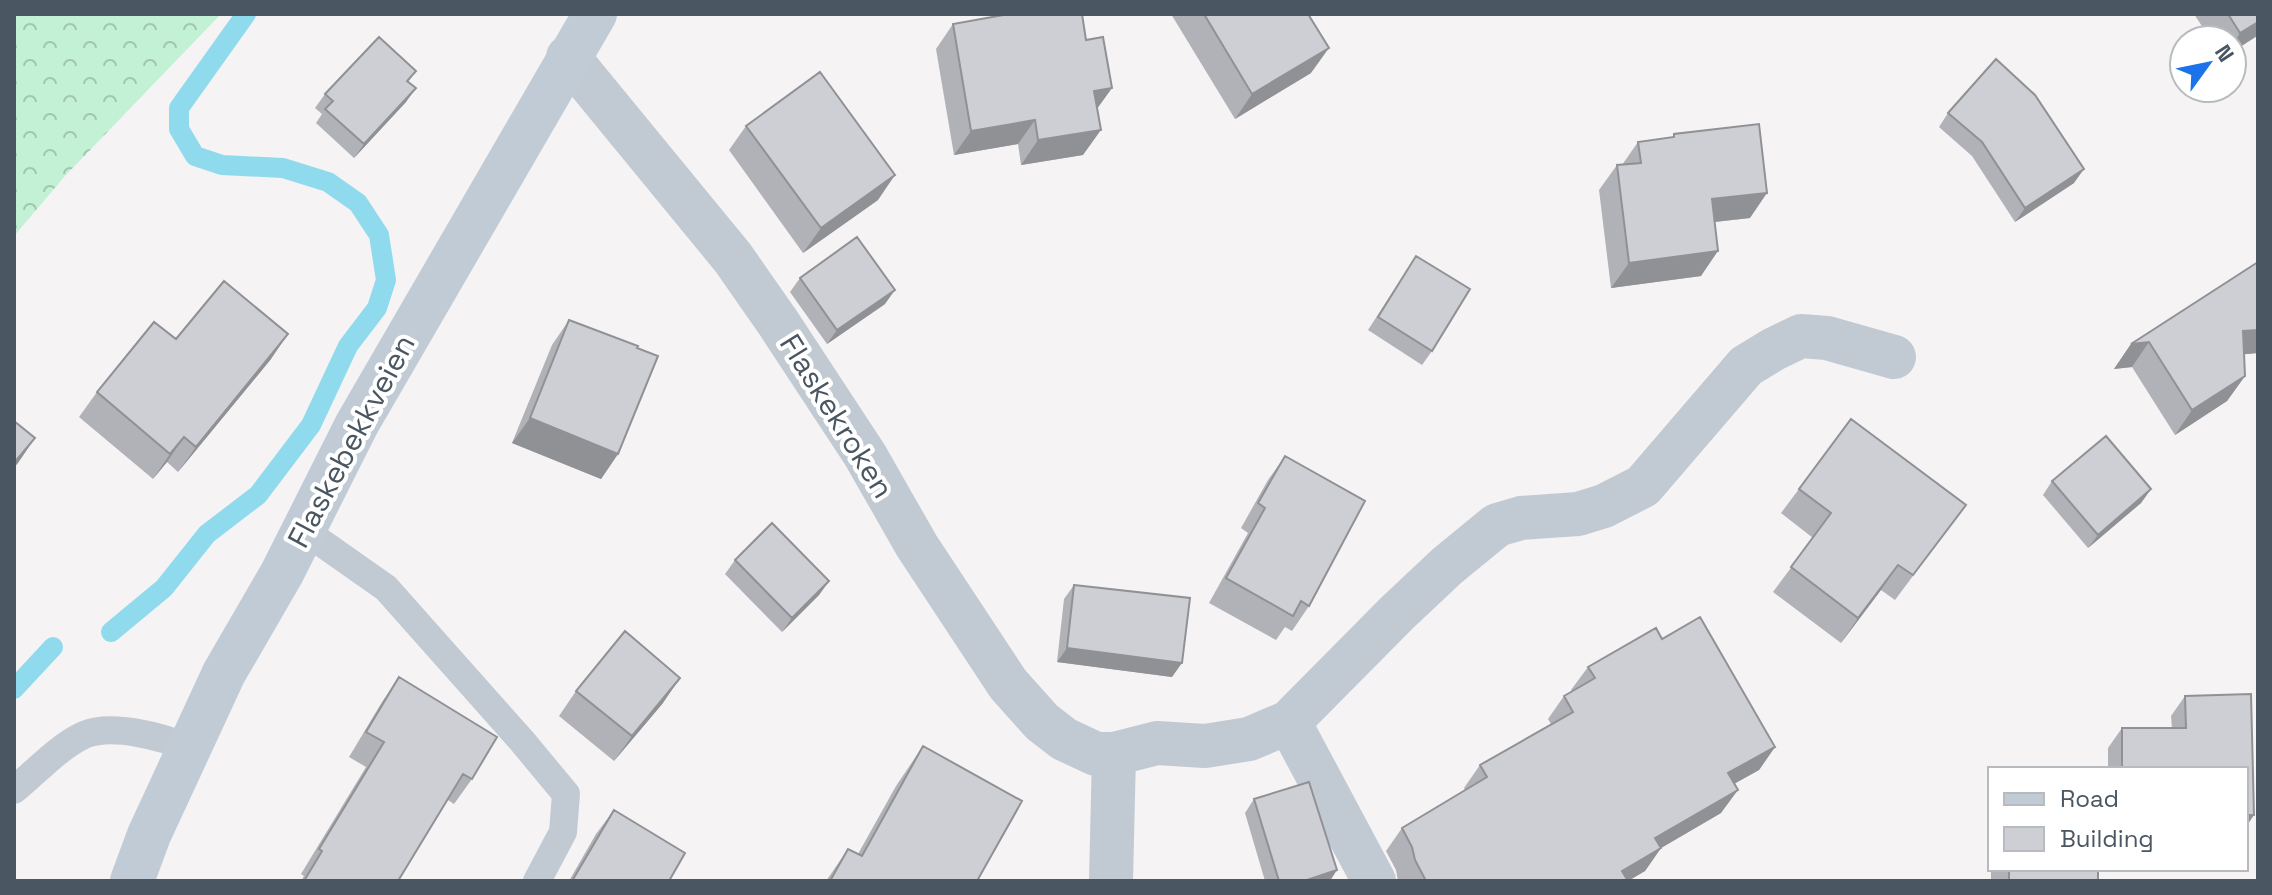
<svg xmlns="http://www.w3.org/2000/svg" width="2272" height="895" viewBox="0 0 2272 895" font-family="'Space Grotesk',sans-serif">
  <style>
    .forest { fill: url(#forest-crowns) }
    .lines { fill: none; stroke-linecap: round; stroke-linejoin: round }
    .stream { stroke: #90daee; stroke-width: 20 }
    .lane { stroke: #c1cad2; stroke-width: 28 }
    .street { stroke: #c1cad2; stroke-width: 44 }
    .secondary { stroke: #c1cbd6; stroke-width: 44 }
    .wall { fill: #b0b2b7 }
    .shaded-wall { fill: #909195 }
    .building { fill: #cdcfd5; stroke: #909195; stroke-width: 2 }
    .labels { text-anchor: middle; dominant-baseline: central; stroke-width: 8; stroke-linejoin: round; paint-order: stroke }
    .street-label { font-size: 30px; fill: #4a5661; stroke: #fff }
  </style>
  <defs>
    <pattern id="forest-crowns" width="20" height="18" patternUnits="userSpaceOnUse" patternTransform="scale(2)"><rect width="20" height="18" fill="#c3f1d5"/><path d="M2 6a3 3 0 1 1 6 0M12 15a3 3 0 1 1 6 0" fill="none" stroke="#a0c6b0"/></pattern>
  </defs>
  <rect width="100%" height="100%" fill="#f5f3f3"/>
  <!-- forest -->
  <path class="forest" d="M14,14h207l-156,162 -51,60z"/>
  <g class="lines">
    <!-- stream -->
    <path class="stream" d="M111,632l53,-44 43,-54 51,-39 53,-70 37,-79 29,-38 9,-28 -7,-45 -21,-32 -30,-21 -45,-14 -61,-3 -27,-9 -16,-27v-21l67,-94
      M14,689l39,-42"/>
    <!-- lane -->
    <path class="lane" d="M302,529l84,59 136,153 44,53 -3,38 -26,49
      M14,790c22,-18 44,-43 70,-55 28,-12 79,2 105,13"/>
    <!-- street -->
    <path class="street" d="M568,57l165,201 46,66 86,131 52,91 91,138 34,38 22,17 32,15h18l43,-11 48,3 44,-7 40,-17 108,-109 50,-47 50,-41 24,-7 57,-4 26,-8 39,-20 103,-120 28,-17 27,-13 26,2 67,19
      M1289,722l85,159
      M1111,881l3,-127"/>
    <!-- secondary -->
    <path class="secondary" d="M132,881l17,-46 75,-162 58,-100 75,-149 238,-410"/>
  </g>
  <!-- wall -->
  <path class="wall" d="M1171,14h137l3,59 -76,46z
    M2194,14h64v24l-1,-2 -25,16v-12h-21z
    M953,24l133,16 26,48 -15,20 -14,47 -62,10 -3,-21 -64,11 -18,-106z
    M416,71l-8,11 -2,20 -52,56 -38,-35 6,-9 -7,-6 10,-14z
    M1948,113l126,70 -59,39 -43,-66 -33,-29z
    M746,126l132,74 -75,53 -74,-103z
    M1674,134l76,84 -35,4 -14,54 -90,12 -12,-98 18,-25h5l16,-23 34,-4z
    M1416,256l16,95 -10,14 -54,-35z
    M2258,262v91l-14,1 1,22 -18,25 -52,34 -43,-68 -18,2 17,-25z
    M800,278l85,26 -58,40 -37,-52z
    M569,320l49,134 -17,25 -89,-36 40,-98z
    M176,339l95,20 -93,113 -11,-10 -14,17 -74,-62 18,-25z
    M1285,456l24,150 -17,25 -7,-4 -9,13 -67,-37 39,-70 -7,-5 27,-48z
    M2052,481l99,8 -10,14 -53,45 -45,-53z
    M1799,489l167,16 -71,95 -14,-10 -40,53 -68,-51 40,-54 -32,-25z
    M735,560l94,21 -10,14 -37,37 -57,-58z
    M1074,585l98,92 -115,-15 7,-63z
    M1662,639l113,108 -16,23 -25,14 -13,29 -60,35 -16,23 -17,10h-230l-2,-11 -10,-19 16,-23 63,-38 -1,-2 16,-23 71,-41 -3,-5 16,-23 8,-5 -1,-1 17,-23z
    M399,677l73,102 -18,25 -6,-4 -50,81h-97l3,-5 -3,-2 65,-107 -17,-10 33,-55z
    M576,691l87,12 -49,58 -55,-45z
    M2185,696l61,73h-138v-21l14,-20h50l-1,-12z
    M923,746l54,135h-151l22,-32 10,5 38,-68z
    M1254,799l76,82h-65l-20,-68z
    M614,810l55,71h-100l27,-47z
    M1991,869h107v12h-107z"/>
  <!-- shaded-wall -->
  <path class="shaded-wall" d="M2258,22l-1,14 -25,16v-7l8,-12z
    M1329,48l-18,25 -76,46 17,-25z
    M416,88l-10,14 -52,56 10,-14z
    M1112,88l-18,25v-22z
    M1035,120l-17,24 -64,11 17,-24z
    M1101,130l-18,25 -62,10 17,-25z
    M2084,169l-10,14 -59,39 10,-14z
    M895,175l-17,25 -75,53 18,-25z
    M1767,193l-17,25 -55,6 17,-25z
    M1718,251l-17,25 -90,12 18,-25z
    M895,290l-10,14 -58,40 10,-14z
    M2258,330v23l-32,3 17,-25z
    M288,334l-17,25 -93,113 18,-25z
    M2149,342l-17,25 -18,2 17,-25z
    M2245,376l-18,25 -52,34 17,-25z
    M530,418l88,36 -17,25 -89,-36z
    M184,437l-17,25 -14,17 17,-25z
    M35,438l-17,25 -4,5v-5z
    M2151,489l-10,14 -53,45 10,-13z
    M1898,565l-17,25 -40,53 17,-25z
    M829,581l-10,14 -37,37 10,-14z
    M1067,648l115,15 -10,14 -115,-15z
    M680,678l-17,25 -49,58 18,-25z
    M1775,747l-16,23 -47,26 16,-23z
    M1738,790l-17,23 -60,35 -16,23 -17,10 -6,-10 33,-33z
    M2246,815h8l-8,12z
    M1337,870l-7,11h-26z"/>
  <!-- building -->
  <path class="building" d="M1009,14h73l4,26 17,-3 9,51 -18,3 7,39 -63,10 -3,-20 -64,11 -18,-107z
    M1204,14h104l21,34 -77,46z
    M2228,14h30v8l-18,11z
    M379,37l37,34 -9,10 9,7 -52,56 -39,-35 8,-8 -8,-7z
    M1996,59l39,36 49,74 -59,39 -43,-66 -34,-29z
    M820,72l75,103 -74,53 -75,-102z
    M1759,124l8,69 -55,6 6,52 -89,12 -12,-98 24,-2 -3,-21 36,-5v-3z
    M857,237l38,53 -58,40 -37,-52z
    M1416,256l54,33 -38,62 -54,-34z
    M2258,262v68l-15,1 2,45 -53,34 -43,-68 -18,2z
    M224,281l64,53 -92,113 -12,-10 -14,17 -73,-62 57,-70 22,17z
    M569,320l69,26 -1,2 21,8 -40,98 -88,-36z
    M1851,419l115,86 -53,70 -15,-10 -40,53 -67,-51 40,-54 -32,-24z
    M14,421l21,17 -21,25z
    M2106,436l45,53 -53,46 -46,-54z
    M1285,456l80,45 -56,105 -8,-5 -8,15 -67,-38 39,-70 -7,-5z
    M772,523l57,58 -37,37 -57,-58z
    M1074,585l116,13 -8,65 -115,-15z
    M1700,617l75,130 -47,26 10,17 -83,48 6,10 -39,23 6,10h-202l-11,-21 -3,-13 -10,-19 85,-51 -7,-12 93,-53 -9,-16 31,-18 -7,-11 68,-39 6,11z
    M625,631l55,47 -48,58 -56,-45z
    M399,677l98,60 -25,42 -9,-5 -65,107h-94l18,-30 -3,-2 65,-107 -18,-10z
    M2251,694l3,121h-8v-46h-124v-41h64l-1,-32z
    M923,746l99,55 -45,80h-147l18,-32 14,7z
    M1309,782l28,88 -33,11h-25l-25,-82z
    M614,810l71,43 -16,28h-97z
    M2009,869h89v12h-89z"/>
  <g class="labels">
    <!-- street labels -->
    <g class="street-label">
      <text transform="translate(837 416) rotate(58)">Flaskekroken</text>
      <text transform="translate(351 441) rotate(-62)">Flaskebekkveien</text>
    </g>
  </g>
  <!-- border -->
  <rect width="2272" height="895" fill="none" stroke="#4a5661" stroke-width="32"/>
  <!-- legend -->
  <rect x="1988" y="767" width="260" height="104" fill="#ffffff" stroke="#b7bbc0" stroke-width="2"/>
  <rect x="2004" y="793" width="40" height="12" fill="#c1cbd6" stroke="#b7bbc0" stroke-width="2"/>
  <text x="2060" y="807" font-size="24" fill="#4a5661">Road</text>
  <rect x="2004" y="827" width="40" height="24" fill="#cdcfd5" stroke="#b7bbc0" stroke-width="2"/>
  <text x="2060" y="847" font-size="24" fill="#4a5661">Building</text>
  <!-- north arrow -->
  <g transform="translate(2208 64) rotate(57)"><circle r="38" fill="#ffffff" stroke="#b7bbc0" stroke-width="2"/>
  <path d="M0-6L14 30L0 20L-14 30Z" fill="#1a73e8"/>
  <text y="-12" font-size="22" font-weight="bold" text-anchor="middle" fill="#4a5661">N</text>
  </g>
</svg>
